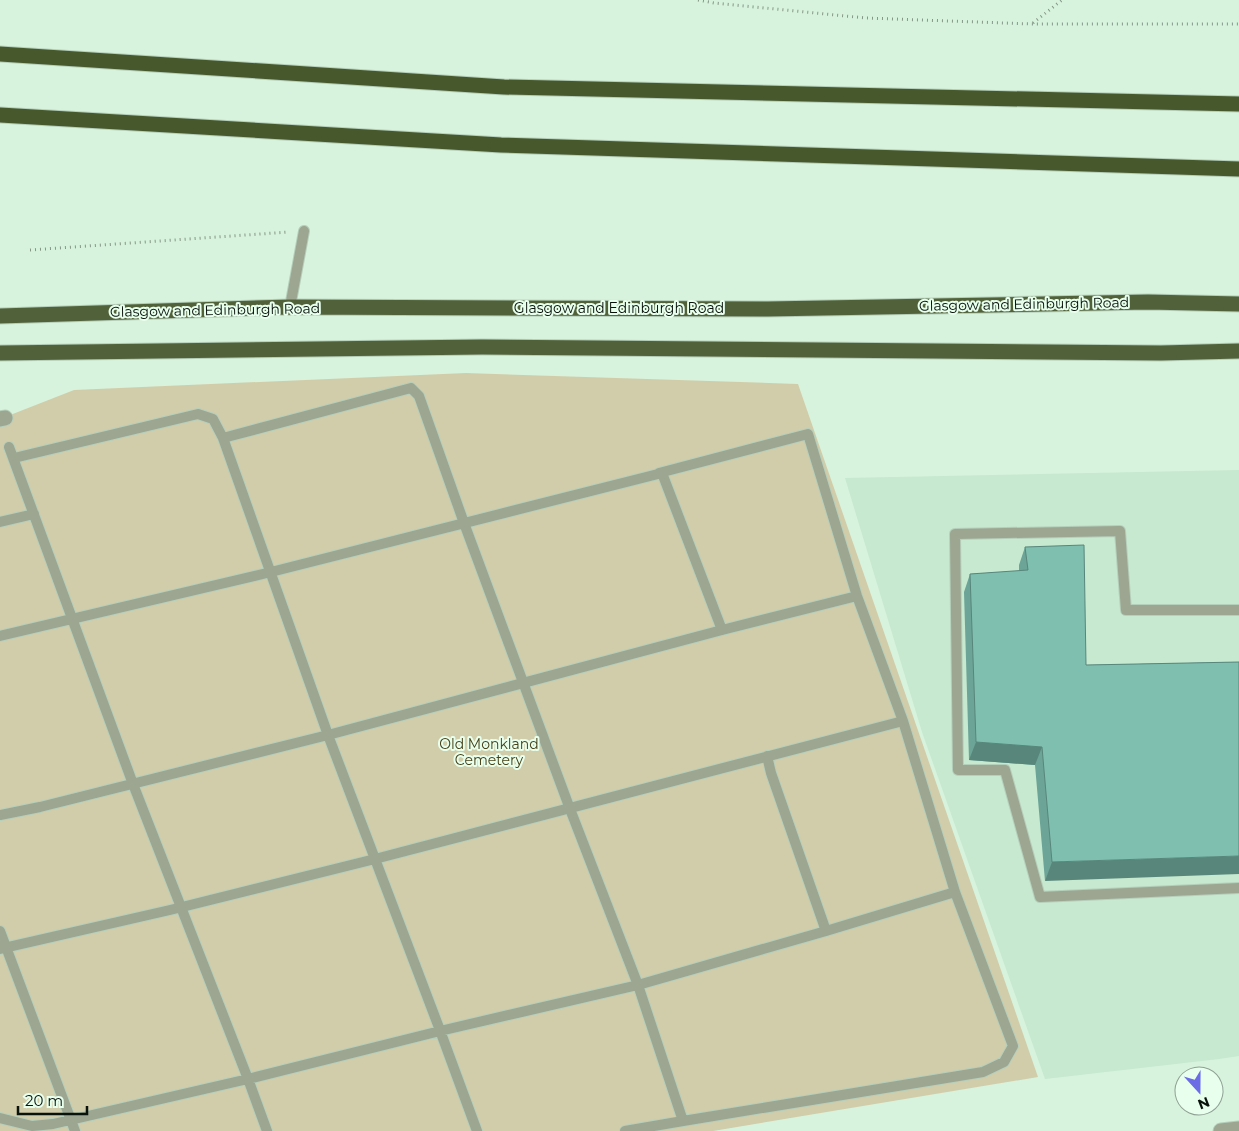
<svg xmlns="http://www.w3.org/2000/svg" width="1239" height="1131" viewBox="0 0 1239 1131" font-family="Montserrat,sans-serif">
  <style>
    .built { fill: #c6e9cf }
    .green { fill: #d1cdaa }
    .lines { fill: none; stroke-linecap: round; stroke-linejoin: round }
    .service-casing { stroke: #b6cfbb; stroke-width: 12 }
    .minor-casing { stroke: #b6cfbb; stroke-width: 17 }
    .tertiary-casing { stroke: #b6cfbb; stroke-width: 17 }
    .trunk-casing { stroke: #b6cfbb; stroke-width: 17 }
    .motorway-casing { stroke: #b6cfbb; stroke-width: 17 }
    .path { stroke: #839787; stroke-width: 3; stroke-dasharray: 1 4; stroke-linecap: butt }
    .service { stroke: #9ca691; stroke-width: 10 }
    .minor { stroke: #9ca691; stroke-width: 15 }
    .tertiary { stroke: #9ca691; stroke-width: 15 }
    .trunk { stroke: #51623a; stroke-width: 15 }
    .motorway { stroke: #46582c; stroke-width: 15 }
    .wall { fill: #6ca497 }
    .shaded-wall { fill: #58867b }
    .building { fill: #7ebfb0; stroke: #58867b }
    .labels { text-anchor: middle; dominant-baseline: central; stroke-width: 4; stroke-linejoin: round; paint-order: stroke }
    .street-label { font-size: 14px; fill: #09130b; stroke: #e8ffed }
    .park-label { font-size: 14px; fill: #474118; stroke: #e8ffed }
  </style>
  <rect width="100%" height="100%" fill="#d7f3dd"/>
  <!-- built -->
  <path class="built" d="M1239,470v586l-20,3 -174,20 -123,-347 -77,-254z"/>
  <!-- green -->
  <path class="green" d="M466,373l332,11 240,693 -325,54h-713v-712l74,-29z"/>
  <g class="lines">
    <defs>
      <path id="service" d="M290,307l14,-76
        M9,447l124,337 115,295 19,52
        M14,458l184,-44 15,5 10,19
        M0,522l34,-8
        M1239,610h-113l-6,-79 -165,3 3,236h47l35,127 199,-9
        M0,636l271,-64 391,-99 60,157
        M767,756l4,17 55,158
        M0,815l40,-8 288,-72 394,-105 135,-34
        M0,931l75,200
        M0,949l170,-39 205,-51 528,-138 -46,-125 -49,-162 -149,39
        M0,1118l32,8 21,-2 195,-45 192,-48 198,-46 188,-54 129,-39
        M683,1121l300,-49 21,-10 9,-16 -58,-154 -52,-171
        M477,1131l-39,-106 -110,-290 -105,-297 188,-50 8,8 45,127 106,286 68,176 45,136 -58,10"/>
      <path id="minor" d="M0,419l5,-1"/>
      <path id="tertiary" d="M1221,1131l18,-2"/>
      <path id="trunk" d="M0,316l290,-9 478,2 380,-7 91,2
        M0,353l482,-6 679,6 78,-2"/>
      <path id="motorway" d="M0,54l504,33 735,17
        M0,115l501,30 738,24"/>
    </defs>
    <!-- service casing -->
    <use href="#service" class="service-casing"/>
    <!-- minor casing -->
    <use href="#minor" class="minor-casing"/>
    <!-- tertiary casing -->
    <use href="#tertiary" class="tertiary-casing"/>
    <!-- trunk casing -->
    <use href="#trunk" class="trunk-casing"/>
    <!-- motorway casing -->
    <use href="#motorway" class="motorway-casing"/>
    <!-- path -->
    <path class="path" d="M698,0l16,3 152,15 166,6h207
      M1033,23l29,-23
      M30,250l259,-18"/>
    <!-- service -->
    <use href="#service" class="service"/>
    <!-- minor -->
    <use href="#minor" class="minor"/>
    <!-- tertiary -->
    <use href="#tertiary" class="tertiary"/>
    <!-- trunk -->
    <use href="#trunk" class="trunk"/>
    <!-- motorway -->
    <use href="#motorway" class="motorway"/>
  </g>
  <!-- wall -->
  <path class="wall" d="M1025,547l61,118 153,-3 -194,219 -10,-116 -66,-5 -5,-168 6,-18 49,-3v-6z"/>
  <!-- shaded-wall -->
  <path class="shaded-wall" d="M976,742l66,5 -7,18 -66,-5z
    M1239,856v18l-194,7 7,-19z"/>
  <!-- building -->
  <path class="building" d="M1084,545l2,120 153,-3v194l-187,6 -10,-115 -66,-5 -6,-168 58,-4 -3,-23z"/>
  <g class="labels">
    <!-- street labels -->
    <g class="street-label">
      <text transform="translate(1024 304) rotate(-1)">Glasgow and Edinburgh Road</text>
      <text x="619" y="308">Glasgow and Edinburgh Road</text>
      <text transform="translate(215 310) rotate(-1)">Glasgow and Edinburgh Road</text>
    </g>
    <!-- park labels -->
    <g class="park-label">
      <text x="489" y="744">Old Monkland<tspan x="489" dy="16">Cemetery</tspan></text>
    </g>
  </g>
  <!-- north arrow -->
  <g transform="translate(1199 1091) rotate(159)"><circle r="24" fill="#e8ffed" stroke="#8fa193"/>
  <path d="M0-4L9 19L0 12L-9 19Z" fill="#6b6ce6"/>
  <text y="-8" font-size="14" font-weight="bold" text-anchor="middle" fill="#09130b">N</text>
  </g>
  <!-- scale -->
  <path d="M18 1106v8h69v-8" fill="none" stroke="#09130b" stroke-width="2.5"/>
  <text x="25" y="1106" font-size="15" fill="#09130b" stroke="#e8ffed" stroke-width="4" paint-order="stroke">20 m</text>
</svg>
